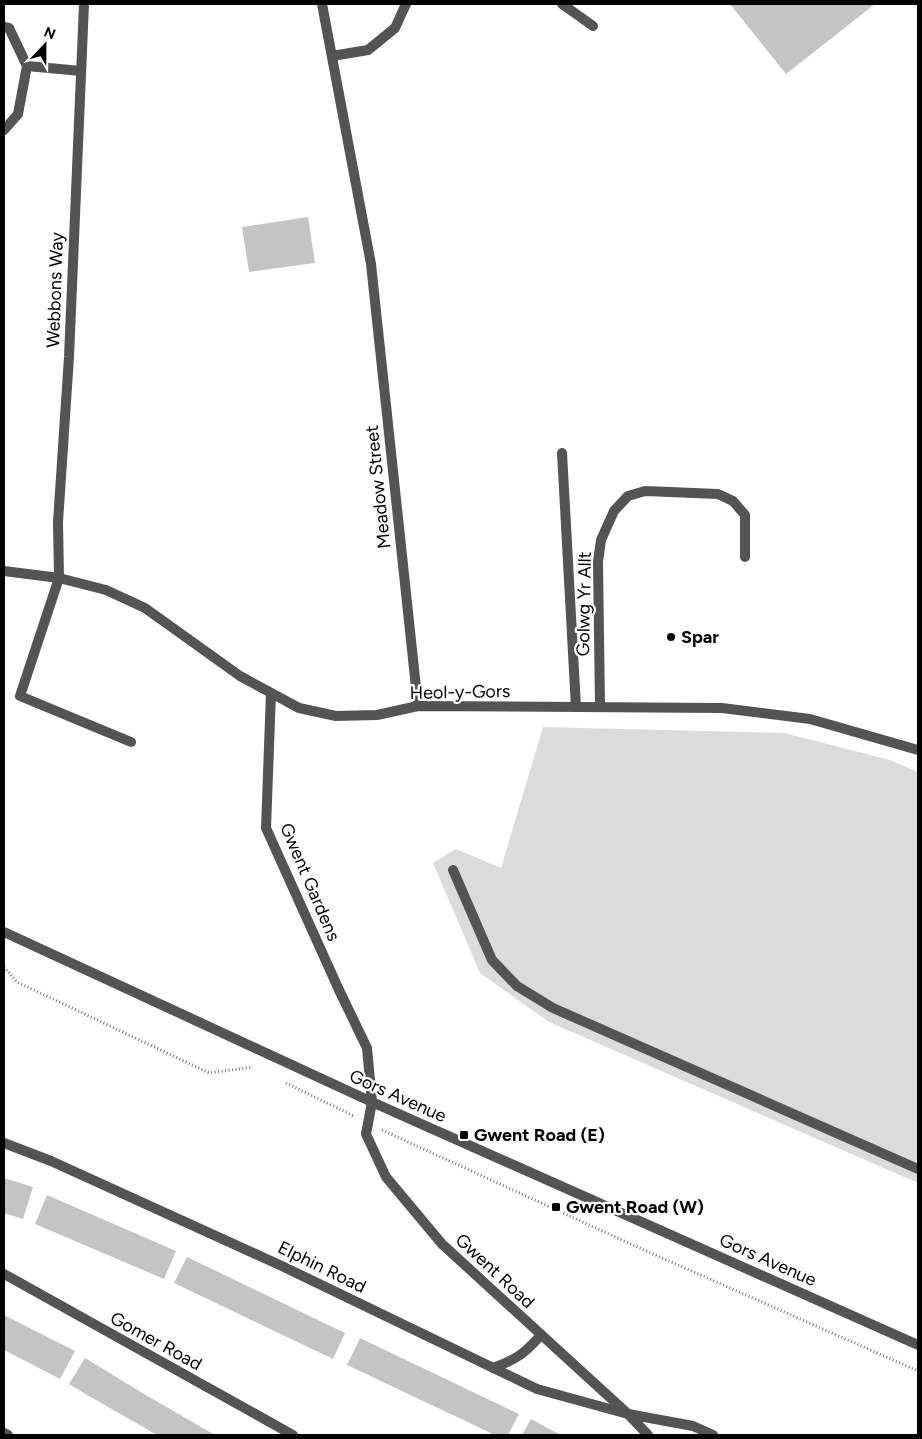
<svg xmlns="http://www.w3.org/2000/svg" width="922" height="1439" viewBox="0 0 922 1439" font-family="Figtree,sans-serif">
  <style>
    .green { fill: #dbdbdb }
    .building { fill: #c4c4c4 }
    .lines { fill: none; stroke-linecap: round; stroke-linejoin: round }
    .path { stroke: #767676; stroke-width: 3; stroke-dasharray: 1 2.5; stroke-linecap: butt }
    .service { stroke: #545454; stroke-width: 10 }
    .pedestrian { stroke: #545454; stroke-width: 10 }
    .minor { stroke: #545454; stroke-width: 10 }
    .tertiary { stroke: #545454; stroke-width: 10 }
    .poi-dot { fill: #000; stroke: #fff; stroke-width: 2 }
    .labels { text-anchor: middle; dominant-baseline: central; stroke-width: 4.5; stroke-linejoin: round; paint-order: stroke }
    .street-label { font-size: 18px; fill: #000; stroke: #fff }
    .poi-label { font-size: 18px; font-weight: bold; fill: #000; stroke: #fff; text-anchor: start }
  </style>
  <rect width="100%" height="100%" fill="#fff"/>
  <!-- green -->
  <path class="green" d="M543,727l241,6 106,27 28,12v411l-369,-161 -69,-49 -47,-110 23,-14 45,19z"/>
  <!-- building -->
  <path class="building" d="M730,4h145l-89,70z
    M308,217l7,46 -66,9 -7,-45z
    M4,1178l29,9 -10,32 -19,-6z
    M47,1195l129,56 -12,28 -129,-55z
    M187,1257l158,76 -12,26 -159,-76z
    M4,1315l71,36 -15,28 -56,-29z
    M360,1338l159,76 -11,21h-13l-148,-70z
    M85,1358l59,36 71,41h-58l-68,-39 -20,-12z
    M531,1419l22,12 8,4h-39z"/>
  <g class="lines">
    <!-- path -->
    <path class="path" d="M4,967l13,15 192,91 44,-6
      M286,1083l68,33
      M382,1130l253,116 283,125"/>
    <!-- service -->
    <path class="service" d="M562,4l31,22
      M4,27l5,1 18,38 -9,48 -14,16
      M332,56l36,-6 27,-22 11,-24
      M27,66l54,5
      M562,453l14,254
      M59,578l-39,118 111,46
      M600,707l-2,-145 3,-22 13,-29 14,-15 17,-5 73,3 15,7 12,14v42
      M453,870l39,90 25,26 36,22 365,161"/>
    <!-- pedestrian -->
    <path class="pedestrian" d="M339,990l28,58 5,54"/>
    <!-- minor -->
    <path class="minor" d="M322,4l49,260 47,442
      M59,578l-1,-56 11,-165 15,-353
      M271,693l-5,135 73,162
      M4,1143l47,18 233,106 253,122 91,25 65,12 20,9
      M4,1274l289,161
      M493,1368c24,-9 31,-14 48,-33
      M4,1433l4,2"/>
    <!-- tertiary -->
    <path class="tertiary" d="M4,571l55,7 47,12 39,18 95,68 59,32 37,8 41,-1 41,-9 304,2 88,11 108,31
      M4,932l368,170 546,243
      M372,1102l-6,32 20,43 56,67 186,170 20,21"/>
  </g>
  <!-- markers -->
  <g class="poi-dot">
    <circle cx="671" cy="637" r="5"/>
    <rect x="459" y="1130" width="10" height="10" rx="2.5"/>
    <rect x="551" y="1202" width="10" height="10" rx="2.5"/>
  </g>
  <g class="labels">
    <!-- street labels -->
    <g class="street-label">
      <text transform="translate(55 290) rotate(-88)">Webbons Way</text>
      <text transform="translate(378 487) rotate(-96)">Meadow Street</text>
      <text transform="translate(584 604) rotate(-89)">Golwg Yr Allt</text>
      <text transform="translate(460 692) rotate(-1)">Heol-y-Gors</text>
      <text transform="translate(310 882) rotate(67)">Gwent Gardens</text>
      <text transform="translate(398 1096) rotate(24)">Gors Avenue</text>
      <text transform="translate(768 1260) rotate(24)">Gors Avenue</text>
      <text transform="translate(322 1267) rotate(26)">Elphin Road</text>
      <text transform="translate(495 1271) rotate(43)">Gwent Road</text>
      <text transform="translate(156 1341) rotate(29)">Gomer Road</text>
    </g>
    <!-- poi labels -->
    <g class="poi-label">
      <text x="681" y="637">Spar</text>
      <text x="474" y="1135">Gwent Road (E)</text>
      <text x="566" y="1207">Gwent Road (W)</text>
    </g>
  </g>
  <!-- border -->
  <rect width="922" height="1439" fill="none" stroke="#000000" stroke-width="10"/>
  <!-- north arrow -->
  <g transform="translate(45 45) rotate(22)" stroke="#ffffff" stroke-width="4" paint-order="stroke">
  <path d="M0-4L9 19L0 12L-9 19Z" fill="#000000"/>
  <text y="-8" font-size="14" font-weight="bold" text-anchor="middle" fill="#000000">N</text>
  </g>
</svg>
